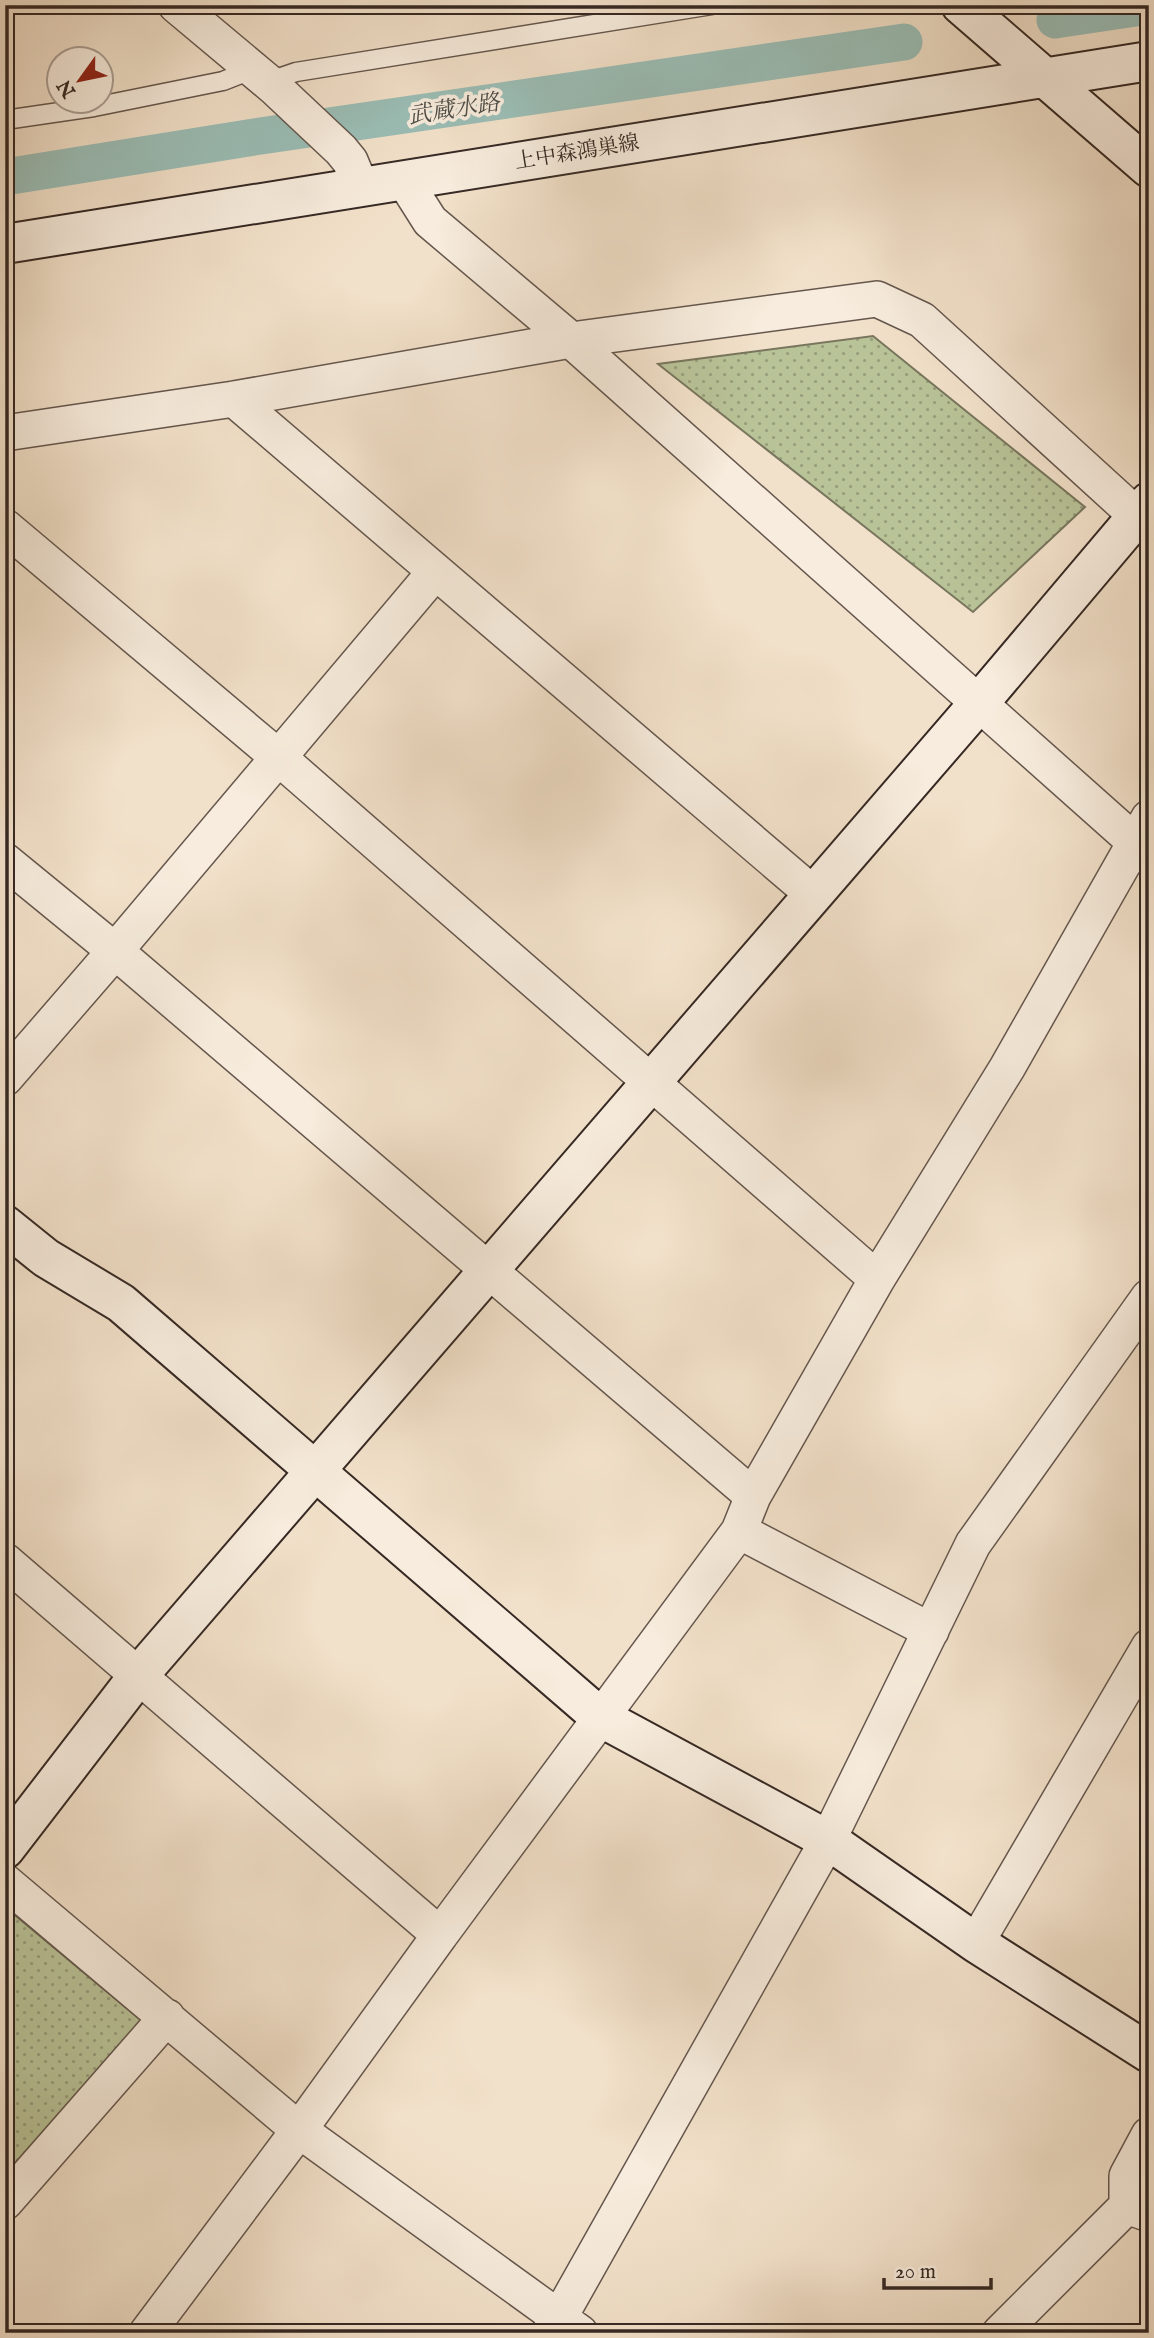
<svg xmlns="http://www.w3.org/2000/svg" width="1154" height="2338" viewBox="0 0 1154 2338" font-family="'IM FELL English','Noto Serif JP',serif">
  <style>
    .grass { fill: url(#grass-dots); stroke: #78765e; stroke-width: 2 }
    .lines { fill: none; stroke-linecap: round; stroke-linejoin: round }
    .canal { stroke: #9bbeb6; stroke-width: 37 }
    .lane-casing { stroke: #65574e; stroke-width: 21 }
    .street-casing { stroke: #65574e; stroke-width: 38 }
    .secondary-casing { stroke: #362924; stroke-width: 42 }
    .lane { stroke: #f7ecdd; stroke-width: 18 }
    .street { stroke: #f7ecdd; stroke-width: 35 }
    .secondary { stroke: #f7ecdd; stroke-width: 38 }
    .labels { text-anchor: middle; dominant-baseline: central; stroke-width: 7; stroke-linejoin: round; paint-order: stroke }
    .street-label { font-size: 21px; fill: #362924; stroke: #f7ecdd }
    .water-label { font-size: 23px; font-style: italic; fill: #4f4e48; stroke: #f7ecdd }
  </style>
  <defs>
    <pattern id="grass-dots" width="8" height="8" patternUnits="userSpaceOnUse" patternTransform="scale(1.75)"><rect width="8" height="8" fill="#b9c398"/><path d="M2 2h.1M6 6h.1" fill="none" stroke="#979e7c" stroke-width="1.8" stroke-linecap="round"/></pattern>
  </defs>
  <rect width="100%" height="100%" fill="#f2e1ca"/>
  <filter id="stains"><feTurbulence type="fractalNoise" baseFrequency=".00286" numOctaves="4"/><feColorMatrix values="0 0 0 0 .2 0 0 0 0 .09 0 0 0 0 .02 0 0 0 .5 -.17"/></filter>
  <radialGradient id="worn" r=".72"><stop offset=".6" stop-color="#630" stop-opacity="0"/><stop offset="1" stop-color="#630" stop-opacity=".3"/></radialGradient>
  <!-- grass -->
  <path class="grass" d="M873,336l212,171 -112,105 -315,-248z
    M5,1907l137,114 -137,158z"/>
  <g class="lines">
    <!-- canal -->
    <path class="canal" d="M1055,20l94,-14
      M5,177l249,-40 650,-95"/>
    <defs>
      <path id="lane" d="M267,82l29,-10 416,-67
        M5,120l89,-13 129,-26 28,-11"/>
      <path id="street" d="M176,5l98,82 67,63 9,11 11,26
        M404,180l26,41 141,119 565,503 13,15
        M234,399l579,495
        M5,433l229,-34 337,-59 306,-41 45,21 215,196
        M5,527l273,230 599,522
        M5,861l110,90 320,-379
        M5,1078l110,-127 638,545
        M739,1531l192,100
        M5,1561l435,374 -141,195 -294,-248
        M440,1935l299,-404 14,-35 124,-217 130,-211 142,-250
        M976,1943l173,-296
        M1149,2135l-22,41v30l22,8
        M5,2202l162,-185
        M147,2333l152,-203 281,203
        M549,2333l10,-15 269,-478 145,-296 176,-247
        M1000,2333l127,-127"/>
      <path id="secondary" d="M961,5l188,163
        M5,244l1144,-183
        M5,1225l41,33 75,45 479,414 228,123 148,103 173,110
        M5,1849l133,-173 841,-973 170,-201"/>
    </defs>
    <!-- lane casing -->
    <use href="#lane" class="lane-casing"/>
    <!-- street casing -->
    <use href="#street" class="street-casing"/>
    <!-- secondary casing -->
    <use href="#secondary" class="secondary-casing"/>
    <!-- lane -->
    <use href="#lane" class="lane"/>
    <!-- street -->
    <use href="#street" class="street"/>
    <!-- secondary -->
    <use href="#secondary" class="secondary"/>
  </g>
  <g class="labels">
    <!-- street labels -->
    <g class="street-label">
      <text transform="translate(577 153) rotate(-9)">上中森鴻巣線</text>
    </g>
    <!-- water labels -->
    <g class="water-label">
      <text transform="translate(454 110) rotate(-9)">武蔵水路</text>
    </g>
  </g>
  <!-- margin -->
  <rect width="1154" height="2338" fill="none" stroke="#f2e1ca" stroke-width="28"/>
  <rect x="7" y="7" width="1140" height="2324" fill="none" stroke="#362924" stroke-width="3.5"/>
  <rect x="14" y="14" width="1126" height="2310" fill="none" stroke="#362924" stroke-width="2"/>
  <!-- north arrow -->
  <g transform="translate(80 80) rotate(237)"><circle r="33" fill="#f7ecdd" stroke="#aa9e93" stroke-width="2"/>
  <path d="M0-5L12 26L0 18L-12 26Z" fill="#8f2418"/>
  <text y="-10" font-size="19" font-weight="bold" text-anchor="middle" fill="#362924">N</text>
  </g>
  <!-- scale -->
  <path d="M884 2278v10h107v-10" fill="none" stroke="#362924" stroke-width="3.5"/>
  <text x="895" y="2278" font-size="21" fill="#362924" stroke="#f7ecdd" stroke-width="5" paint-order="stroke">20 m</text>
  <rect width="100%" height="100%" filter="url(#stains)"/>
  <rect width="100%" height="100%" fill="url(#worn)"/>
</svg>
